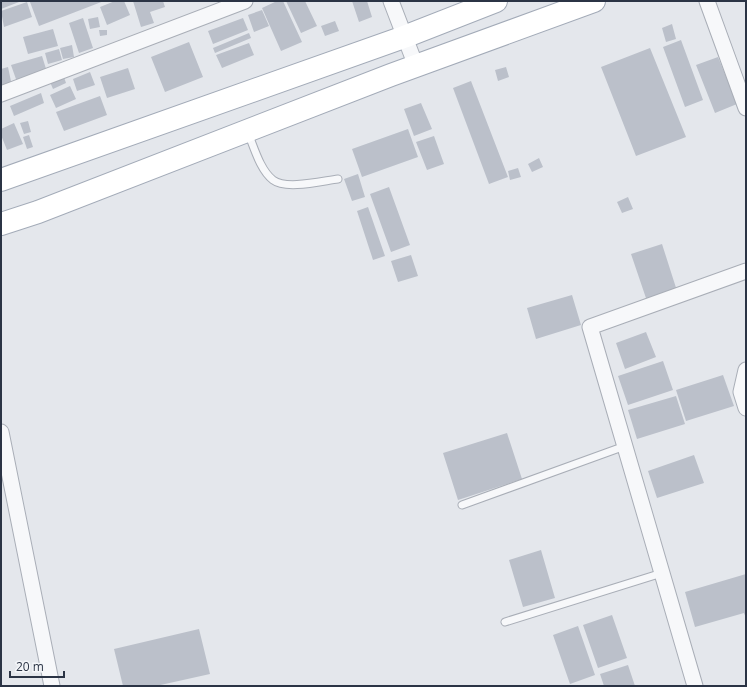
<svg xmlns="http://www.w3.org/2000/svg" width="747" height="687" viewBox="0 0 747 687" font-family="'Open Sans',sans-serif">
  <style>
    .building { fill: #bbc0ca }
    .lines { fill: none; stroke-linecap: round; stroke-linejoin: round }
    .lane-casing { stroke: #a9aeb7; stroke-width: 9 }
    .street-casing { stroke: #a9aeb7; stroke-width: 17 }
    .primary-casing { stroke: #a3abb8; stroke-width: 24 }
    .lane { stroke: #f7f8fa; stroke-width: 7 }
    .street { stroke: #f7f8fa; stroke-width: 15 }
    .primary { stroke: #fff; stroke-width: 22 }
  </style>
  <rect width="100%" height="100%" fill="#e4e7ec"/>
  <!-- building -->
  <path class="building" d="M1,1h18v1l-18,7z
    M31,1h73l-65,25 -9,-24z
    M115,1h9l6,14 -23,10 -7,-18z
    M133,1h30l2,6 -15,5 4,11 -13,4z
    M277,1h6l19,41 -21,9 -19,-43z
    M286,1h19l12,25 -16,7z
    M352,1h15l5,16 -13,5z
    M27,2l5,15 -28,10 -3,-16z
    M262,10l7,16 -15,6 -6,-17z
    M98,17l2,10 -10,2 -2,-10z
    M83,18l10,30 -14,5 -10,-30z
    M243,18l5,12 -35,14 -5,-13z
    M335,21l4,10 -14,5 -4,-10z
    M672,24l4,15 -10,3 -4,-14z
    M53,29l5,17 -30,8 -5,-17z
    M99,30h8v5l-7,1z
    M249,33l2,5 -36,15 -2,-5z
    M681,40l22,60 -18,7 -22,-60z
    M189,42l14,35 -38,15 -14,-35z
    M249,43l5,12 -32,13 -6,-13z
    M72,45l2,12 -11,2 -3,-11z
    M650,48l36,89 -50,19 -35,-89z
    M59,49l3,11 -14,4 -3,-11z
    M42,56l5,16 -30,10 -6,-17z
    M718,57l19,47 -22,9 -19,-48z
    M8,67l4,19 -11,3v-20z
    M506,67l3,10 -11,4 -3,-11z
    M128,68l7,21 -28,9 -7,-21z
    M90,72l5,13 -18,6 -4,-12z
    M64,77l2,6 -13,6 -3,-7z
    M471,81l37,96 -19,7 -36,-96z
    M70,86l6,13 -20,9 -6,-13z
    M41,93l3,10 -30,13 -4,-10z
    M100,96l7,19 -43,16 -8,-19z
    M421,103l11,26 -18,7 -10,-27z
    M28,121l3,11 -7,2 -4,-11z
    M14,123l9,21 -16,6 -6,-15v-6z
    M408,129l10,28 -56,20 -10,-28z
    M29,135l4,12 -6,2 -4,-12z
    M434,136l10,28 -17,6 -11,-28z
    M539,158l4,9 -11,5 -4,-8z
    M518,168l3,9 -11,3 -2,-9z
    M358,174l7,23 -13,4 -8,-22z
    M389,187l21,58 -19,7 -21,-58z
    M628,197l5,12 -11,4 -5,-11z
    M368,207l17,49 -12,4 -16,-49z
    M662,244l16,50 -30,10 -17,-50z
    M411,255l7,21 -20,6 -7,-21z
    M572,295l9,30 -45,14 -9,-31z
    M646,332l10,25 -31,12 -9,-26z
    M663,361l10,29 -45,15 -10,-29z
    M723,375l11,31 -48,15 -10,-31z
    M676,396l9,28 -48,15 -9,-29z
    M507,433l15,46 -64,21 -15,-47z
    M694,455l10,28 -47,15 -9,-27z
    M541,550l14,48 -32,9 -14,-47z
    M746,574v44l-2,-5 -49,14 -10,-35z
    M612,615l15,43 -29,10 -15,-43z
    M578,626l17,49 -25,9 -17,-49z
    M199,629l11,45 -54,12h-33l-9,-37z
    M628,665l7,21h-31l-4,-12z"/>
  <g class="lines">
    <defs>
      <path id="lane" d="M248,133c6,14 12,37 25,47 13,10 49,1 65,-1
        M462,505l163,-59
        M505,622l157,-49"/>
      <path id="street" d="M391,1l25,65
        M707,1l39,107
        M1,94l244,-93
        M746,370l-5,22 5,16
        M1,432l51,254
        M695,686l-105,-359 156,-56"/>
      <path id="primary" d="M1,180l403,-143 92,-36
        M1,224l37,-12 353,-137 203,-74"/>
    </defs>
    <!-- lane casing -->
    <use href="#lane" class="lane-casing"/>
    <!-- street casing -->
    <use href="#street" class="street-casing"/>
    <!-- primary casing -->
    <use href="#primary" class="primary-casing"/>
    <!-- lane -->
    <use href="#lane" class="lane"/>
    <!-- street -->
    <use href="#street" class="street"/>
    <!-- primary -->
    <use href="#primary" class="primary"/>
  </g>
  <!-- border -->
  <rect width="747" height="687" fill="none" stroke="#2b3445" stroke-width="4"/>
  <!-- scale -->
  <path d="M10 671v6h54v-6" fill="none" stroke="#2b3445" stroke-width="2"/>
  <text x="16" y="671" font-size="12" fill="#2b3445" stroke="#f4f6f9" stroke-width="3" paint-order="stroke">20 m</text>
</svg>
